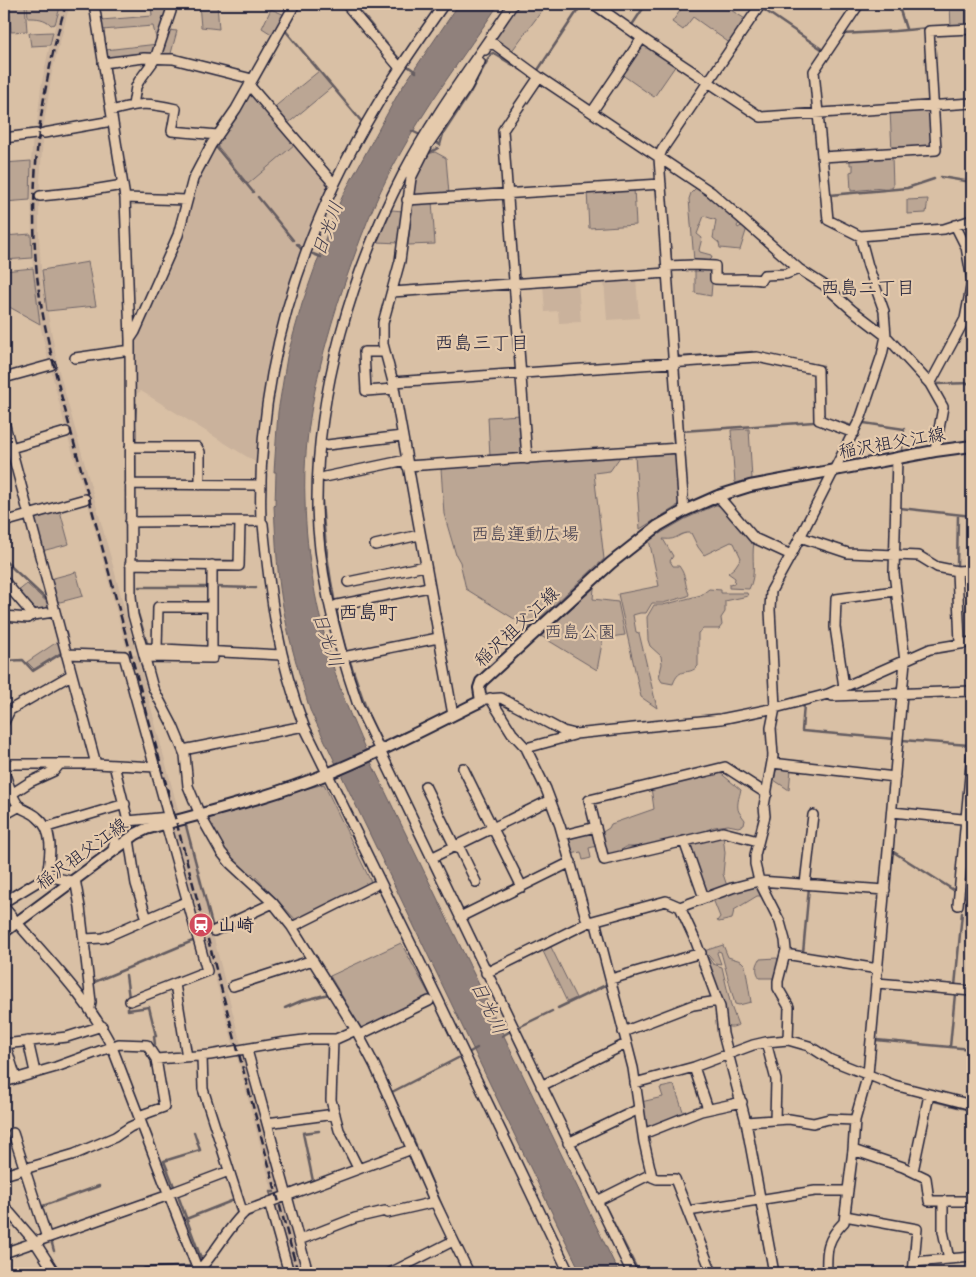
<svg xmlns="http://www.w3.org/2000/svg" width="976" height="1277" viewBox="0 0 976 1277" font-family="'Architects Daughter','Klee One',sans-serif">
  <style>
    .built { fill: #cab29c }
    .green { fill: #bba694; stroke: #6e6468 }
    .water { fill: #90817b; stroke: #645b61 }
    .lines { fill: none; stroke-linecap: round; stroke-linejoin: round }
    .stream { stroke: #645b61; stroke-width: 2.5 }
    .minor-casing { stroke: #22223b; stroke-width: 12 }
    .major-casing { stroke: #22223b; stroke-width: 14 }
    .minor { stroke: #e5caac; stroke-width: 9 }
    .major { stroke: #e5caac; stroke-width: 10 }
    .rail { stroke: #22223b; stroke-width: 2.5; stroke-dasharray: 8 4; stroke-linecap: butt }
    .labels { text-anchor: middle; dominant-baseline: central; stroke-width: 4.5; stroke-linejoin: round; paint-order: stroke }
    .street-label { font-size: 18px; fill: #22223b; stroke: #e5caac }
    .park-label { font-size: 18px; fill: #413c4d; stroke: #e5caac }
    .poi-label { font-size: 18px; font-weight: bold; fill: #22223b; stroke: #e5caac; text-anchor: start }
    .water-label { font-size: 19px; font-style: italic; fill: #433e4e; stroke: #e5caac }
    .neighbourhood-label { font-size: 19px; fill: #22223b; stroke: #e5caac }
    .quarter-label { font-size: 20px; fill: #22223b; stroke: #e5caac }
  </style>
  <rect width="100%" height="100%" fill="#d9c0a5"/>
  <filter id="ink" filterUnits="userSpaceOnUse"><feTurbulence type="fractalNoise" baseFrequency=".02" numOctaves="2"/><feDisplacementMap in="SourceGraphic" scale="10" xChannelSelector="R" yChannelSelector="G"/><feConvolveMatrix kernelMatrix="1 2 1 2 8 2 1 2 1" color-interpolation-filters="sRGB"/></filter>
  <g filter="url(#ink)">
    <!-- built -->
    <path class="built" d="M61,4h9l-18,68 -9,59 -7,1 5,-45 7,-34z
      M35,135h8l-4,62v41l3,45 15,79 -8,2 -9,-40 -8,-66 -1,-97 2,-25z
      M295,144l34,41 -35,94 -23,78 -13,76 -1,30 -116,-72 -5,3 -2,-46 2,-9 5,-6 41,-98 15,-55 18,-31 31,37z
      M636,278l3,40 -32,2 -3,-40z
      M578,282l3,40 -22,1 -1,-12 -13,1 -2,-28z
      M57,364l55,198 23,86 -9,-1 -39,-147 -20,-66 -17,-68z
      M126,654l11,1 43,162 -8,2z
      M184,820l58,229 -7,2 -48,-176h-3l-14,-48z
      M243,1052l39,142 -8,4 -38,-145z
      M285,1201l20,72h-11l-19,-70z"/>
    <!-- green -->
    <path class="green" d="M4,4h21l2,27 -16,1 -1,-17h-6z
      M27,4h34l-6,20 -4,1c-6,-7 -15,-7 -23,-7z
      M199,4h18l2,25 -18,-2z
      M515,4h32l-36,48 -17,-12 -1,-5z
      M685,4h36l26,16 -16,24 -38,-27 -10,13 -11,-8z
      M950,4h22v23l-21,1z
      M168,5v6l-9,27h-3l-3,-12 -51,4 -1,-10 51,-4 -1,-10z
      M271,9l14,6 -12,20 -11,-7z
      M167,30l10,1 -7,26h-11z
      M53,32l-3,13 -19,1 -2,-13z
      M643,43l33,22 -22,32 -33,-23z
      M158,44l-3,11 -47,3 -3,-8z
      M319,71l13,16 -46,38 -14,-16z
      M250,89l45,55 -47,40 -32,-40z
      M927,109l3,4 3,31 -4,5 -37,2 -2,-40z
      M435,152l11,6 3,36 -35,2 1,-17 13,-25z
      M892,156l1,31 -42,4 -1,-19 3,-1v-6h-3v-6z
      M31,161l-1,39 -26,2v-39z
      M697,187l43,35 -3,4 1,2 5,-3 4,3 -7,22 -20,-2 -1,-5 -6,-5 3,-18 -12,-4 -7,18 5,4 -3,12 1,2 11,3 1,3 -4,4 -14,-1 -5,-62 2,-6z
      M634,188l2,37 -47,3 -2,-37z
      M928,199l-2,14 -19,1v-14z
      M432,201l3,43 -27,1 5,-42z
      M392,210l11,1 -4,32 -22,-1z
      M31,234l1,24 -28,2v-24z
      M88,262l8,44 -49,5 -5,-41z
      M33,268l7,56 -36,-20v-33z
      M695,268l18,3 -2,25 -16,-3z
      M521,415l2,34 -4,6 -29,2 -2,-40z
      M749,429l3,50 -17,4 -4,-53z
      M676,454l3,48 -3,5 -36,22 -5,-73z
      M620,457l-10,14 -16,2 10,86 -75,69 -63,-39 -6,-27 -4,-7 -12,-41 -3,-46z
      M716,505l4,1 34,37c-3,16 3,31 -5,46l-20,-1v-3l5,-1 1,-6 -7,-5 7,-6 6,-9 -7,-15 -3,-1 -27,13 -6,-8 -7,-14c-13,-1 -12,8 -28,6l10,17 -3,5 3,5h6c8,11 5,17 10,28l-1,2 -25,7h-11l-6,10h-6l-7,2 3,17 3,1 18,75 -16,-11 -23,-103 41,-8 -10,-46 36,-21z
      M60,511l9,33 -27,7 -9,-35z
      M76,572l7,24 -23,6 -5,-2 -5,-21z
      M27,584l22,20v2l-12,6 -21,-19z
      M594,588l-1,11 25,3 7,33 -22,3 -6,32 -56,-34z
      M709,589l12,1v3h26l1,3 -23,5v11l-4,6 1,7 -3,4h-16l-5,4v33c-10,11 -18,-1 -25,18l-11,-2 -3,-5 3,-13 -1,-8 -11,-10 -2,-6 -1,-23 7,-12h9l38,-10z
      M60,640l3,11 -29,18 -7,-7z
      M779,768l12,1 -2,21 -15,-10 2,-9z
      M718,771l23,19c-2,7 -5,16 -2,22 2,3 4,5 6,8l-1,5 -6,2 -10,-2 -14,2 -14,6 -58,14h-16l-8,5 -8,2 -4,-2 -5,-19 8,-5 2,-4 43,-15 -3,-22z
      M324,784l48,100 -75,37 -45,-48 -3,3 -22,-21 -21,-34 2,-6z
      M590,832l4,2 3,12 -8,2 2,10 -8,2 -2,-8 -10,2 -4,-14 3,-4z
      M723,835l2,18 -2,21 4,12 -18,7 -4,-2 -17,-45 2,-3z
      M753,885l6,2 3,7 -1,2h-4l-23,14 -2,9 -13,3 -2,-1 3,-4 -7,-18z
      M401,943l30,55 -68,33 -33,-55z
      M549,943l27,55 -9,4 -26,-55z
      M723,945l5,12 13,4 4,4 6,37 -12,3 -4,-1 -14,-52 -3,-1 -1,2 4,11 -6,-1 -7,-8 -3,-1 -1,-3z
      M706,957h2l5,7 9,3 9,39 7,19c-4,2 -7,3 -12,1l-4,-28z
      M777,958l2,3 -5,17h-14c-5,-7 -4,-12 0,-19z
      M674,1085l10,29 -35,14 -4,-3 -4,-23 22,-5 -3,-9z"/>
    <!-- water -->
    <path class="water" d="M459,4h40c-35,51 -73,102 -103,157 -22,39 -37,81 -52,124 -23,68 -42,143 -39,216 1,55 12,112 28,165 9,32 24,64 37,94l249,513h-38l-271,-563c-9,-31 -19,-62 -25,-93 -8,-37 -9,-74 -11,-111l1,-1 1,-33h-2l4,-60 9,-55 15,-53 31,-87 11,-24 55,-101z"/>
    <g class="lines">
      <!-- stream -->
      <path class="stream" d="M354,4l46,56
        M585,4l42,29 1,-2
        M898,4l8,25
        M763,9l60,41
        M632,25l14,-21
        M284,29l78,93
        M843,34l52,-3 34,-3
        M409,67l7,5
        M538,70l44,-66
        M412,131l8,4
        M437,143l3,2 3,-11 28,-43 20,-37 2,-1 30,18
        M216,147l37,45
        M427,154l11,-6
        M941,177l24,4h7
        M830,195l77,-7 27,-9
        M258,197l35,43
        M297,244l5,6
        M670,246l1,16
        M313,254l8,3
        M387,331l1,-8
        M676,354l4,3 72,-5
        M807,363l16,3
        M936,384l36,-1
        M399,387l1,10
        M832,420l17,5
        M135,421l1,-17
        M864,423l40,6 -2,21
        M682,431l132,-9
        M673,432l1,9
        M135,440v-12
        M135,477v-23
        M322,500c3,52 11,104 25,154
        M900,506v2l72,8
        M4,560l43,40
        M957,566l1,-51
        M139,587h69
        M216,587l40,1
        M136,607l11,36
        M99,651h26
        M349,659l19,55 14,29 15,-7
        M4,661l19,-1 10,11 29,-18
        M804,704l-2,27 93,8
        M401,734l13,-5
        M902,740l67,5
        M363,752l10,-5
        M387,755l17,35
        M971,814l1,-14
        M185,822l28,106 2,-1
        M972,825l-2,1 -6,70 8,5
        M892,851l63,40
        M806,953h-3l6,-66
        M126,975l3,23
        M92,983l103,-43
        M955,986l7,-73
        M128,1003v7l21,-3 7,29h-2l1,9 -3,1
        M285,1008l16,-7 28,-7
        M558,1008l50,-24
        M517,1028l35,-17
        M364,1036l6,11
        M502,1036l7,-4
        M876,1040l74,7 5,-53
        M950,1047l22,2
        M468,1053l9,-5
        M384,1076l32,69
        M392,1092l66,-34
        M931,1104l3,-3 36,9
        M4,1133l6,-2
        M418,1150l30,70
        M175,1189l-11,-28 36,-11 -6,-18
        M290,1190l23,-9 -10,-48 16,-2
        M177,1193l25,68
        M272,1197l-2,-5h4
        M604,1204l35,69
        M757,1206l12,64
        M40,1207l59,-21
        M245,1217l19,-7
        M186,1219l48,-19 3,12
        M4,1230l7,-3
        M51,1240l3,11
        M471,1267l4,6
        M206,1271l1,2"/>
      <defs>
        <path id="minor" d="M94,4l31,194 5,141 1,257 2,19 20,73 20,38 12,29 3,31 12,29 21,37 9,11 43,40 19,24 64,103 19,36 60,136 34,71
          M346,4l54,64
          M444,4c-23,33 -47,66 -67,101 -76,127 -121,267 -116,416l2,3c7,72 15,134 41,202l133,271 132,276
          M513,4c-37,56 -78,109 -109,168 -52,99 -88,221 -87,334 1,67 19,135 41,199l274,568
          M594,4l48,34 119,79 211,-14
          M859,4l-45,67 14,149 32,16 84,-7 28,-9
          M485,50l2,-5 7,-1 45,33 172,115 88,77 25,16 28,25 34,26 44,48 13,23 -8,44
          M103,63l41,-5 29,1 79,20
          M249,85l85,99
          M133,105l3,-18 3,-6 16,-22 16,-48 -1,-7
          M111,111c29,-8 35,-9 65,-2l-4,22 46,4
          M592,112l50,-74
          M44,133l68,-12
          M4,138l32,-4
          M822,157l114,-7 -7,-119 43,-2
          M40,196l40,-4 43,-7
          M125,198l62,2
          M407,200l254,-16
          M955,225l11,22 6,33
          M667,266l27,-1 21,1v13c15,1 30,-1 46,1l3,-5 22,-1 13,-5
          M392,292l275,-19
          M965,319l7,-37
          M131,338l4,-6 43,-97 15,-56 18,-34 25,-36 59,-105
          M385,352h-21l2,39 28,-2
          M75,358l55,-8
          M4,378l47,-13
          M393,382l364,-25 61,13 1,50 35,13
          M930,384l35,-65h7
          M4,422l92,342
          M327,445l75,-9
          M130,447h67l3,5v33
          M4,450l62,-18
          M897,458l-3,115 11,88 -37,413 -13,46 -2,30 50,17 23,11 3,23h43
          M527,459l-24,-329 36,-53
          M407,466l273,-18
          M325,477l81,-17
          M130,484l130,1
          M718,496l36,42 37,17
          M684,511l-25,-353 3,-8 99,-146
          M4,522l81,-23
          M130,522l131,-1
          M800,537l48,16 71,3 18,11 20,4 3,72
          M375,545l44,-10
          M130,564l109,2 1,-44
          M957,571l15,-1
          M4,581l29,34
          M348,582l77,-16
          M337,605l92,-18
          M4,616l24,2 5,-3 21,-3
          M143,648l138,7
          M157,649l1,-42h53
          M212,651v-86
          M66,654l58,2 46,166
          M348,656l90,-18
          M145,657l68,1
          M844,687l-9,-60 1,-28 59,-8
          M828,694l4,2 140,-5
          M490,698l22,35 14,15 20,41 14,37 26,92 3,4 7,2 37,144 11,74 8,35 5,2h18l37,94
          M486,699l15,-1 62,33 12,3 146,-15 54,-11 53,-14 102,-45 42,-7
          M453,715l-60,-333 -10,-38v-21l17,-62 11,-83 16,-32 40,-59 13,-25
          M4,722l6,-12 61,-35
          M526,748l48,-13
          M183,750l121,-24
          M772,763l123,14
          M4,764h92l60,3
          M114,765l14,56 41,-4
          M463,768l59,119
          M4,771c3,9 9,30 16,36 5,4 12,5 17,10 18,14 13,39 10,59
          M425,786l30,61 5,2 16,33
          M13,793l17,-11 24,-11 5,-6
          M892,812l80,8
          M4,815l16,-9
          M47,827l78,-23
          M563,835l33,-8
          M129,839l7,45 11,35
          M684,841l20,57
          M758,841l-35,-9 -119,28 -15,-60 136,-33 42,27
          M113,850l3,-17 3,-5 9,-7
          M431,858l119,-58
          M75,879l5,28 11,95 -1,6
          M805,884l8,-69
          M4,902l43,-26 24,5
          M958,905l14,-151
          M4,907c37,46 82,87 108,140l87,226
          M680,907l16,35 24,65 3,27 23,88 28,151
          M460,917l111,-55
          M292,927l82,-41
          M214,931l59,-28
          M84,939l19,-1 85,-37
          M785,954l93,15
          M486,973l103,-51 77,-21 14,6 52,-19 27,-7 -4,-17v-9l10,-39 -1,-10 9,-50 -2,-28 4,-20 -5,-98 1,-19 20,-36 70,-138 21,-62 4,-19 -2,-25 -16,-45 -8,-30
          M611,979l90,-26
          M877,983l95,8
          M175,984l12,73
          M233,986l80,-26
          M130,1001l77,-30 -41,-147
          M623,1032l70,-27 25,-4
          M359,1035l70,-34
          M333,1039l-2,61 8,30 19,38
          M788,1040l1,-33 -11,-19v-7l8,-31 -1,-10 -5,-18 -21,-41 126,9
          M28,1041l7,31
          M766,1042l10,38 -1,40
          M4,1044l63,-7 35,-11
          M5,1044l11,34
          M247,1050l61,223
          M202,1056l1,33 40,125
          M694,1067l14,42
          M4,1082l52,-15 63,-23 28,1 9,14 54,-4 70,-12 32,-4h24l20,-9
          M635,1083l59,-16 59,-22 13,-3 22,-2 21,6 22,14 63,25 78,20
          M541,1086l85,-42
          M139,1116l25,-9 -8,-48
          M746,1122l43,-3 24,4 16,-4 26,1
          M267,1123l68,-9
          M13,1133l34,105
          M643,1134l58,-23 41,-9
          M568,1143l71,-34
          M913,1171l16,-76
          M4,1175l71,-21 40,-17 15,-10 11,-5
          M168,1194l61,-23
          M597,1201l54,-27
          M943,1201v30l6,28
          M269,1202l20,71
          M4,1206l31,36 20,31
          M688,1211l127,-20h33
          M845,1216l72,13 -4,44
          M299,1240l56,-22 30,-7 2,2 48,-11
          M4,1253l165,-58
          M914,1262l58,-5
          M146,1273l52,-2c18,-18 29,-43 48,-60l166,-62
          M390,1273l63,-32
          M827,1273c-1,-23 0,-34 17,-51l9,-72"/>
        <path id="major" d="M4,932l132,-98 10,-5c61,-17 122,-31 181,-55 53,-21 103,-48 154,-73l-2,-13 2,-6 130,-119 47,-37 26,-15 34,-15 32,-10 185,-35 37,-5"/>
      </defs>
      <!-- minor casing -->
      <use href="#minor" class="minor-casing"/>
      <!-- major casing -->
      <use href="#major" class="major-casing"/>
      <!-- minor -->
      <use href="#minor" class="minor"/>
      <!-- major -->
      <use href="#major" class="major"/>
      <!-- rail -->
      <path class="rail" d="M66,4c-26,86 -38,181 -29,271 4,39 14,78 23,116l238,882"/>
    </g>
  </g>
  <!-- icons -->
  <defs>
    <symbol id="station-disc" viewBox="-11 -11 22 22"><circle r="9.5" fill="#d1495b" stroke="#e5caac"/><path d="M-3-6H3Q5-6 5-4V2Q5 4 3 4L4.5 6H3L1.5 4h-3L-3 6H-4.5L-3 4Q-5 4-5 2V-4Q-5-6-3-6ZM-3.5-4v3h7v-3ZM-3.5 1v1.5H-2V1ZM2 1v1.5H3.5V1Z" fill="#fff"/></symbol>
  </defs>
  <g fill-rule="evenodd">
    <use href="#station-disc" x="187" y="911" width="28" height="28"/>
  </g>
  <g class="labels">
    <!-- street labels -->
    <g class="street-label">
      <text transform="translate(892 443) rotate(-10)">稲沢祖父江線</text>
      <text transform="translate(517 627) rotate(-43)">稲沢祖父江線</text>
      <text transform="translate(82 854) rotate(-36)">稲沢祖父江線</text>
    </g>
    <!-- park labels -->
    <g class="park-label">
      <text x="525" y="534">西島運動広場</text>
      <text x="580" y="632">西島公園</text>
    </g>
    <!-- poi labels -->
    <g class="poi-label">
      <text x="218" y="925">山崎</text>
    </g>
    <!-- water labels -->
    <g class="water-label">
      <text transform="translate(328 229) rotate(-70)">日光川</text>
      <text transform="translate(327 640) rotate(71)">日光川</text>
      <text transform="translate(488 1008) rotate(64)">日光川</text>
    </g>
    <!-- neighbourhood labels -->
    <g class="neighbourhood-label">
      <text x="868" y="288">西島二丁目</text>
      <text x="482" y="343">西島三丁目</text>
    </g>
    <!-- quarter labels -->
    <g class="quarter-label">
      <text x="368" y="613">西島町</text>
    </g>
  </g>
  <!-- margin -->
  <rect width="976" height="1277" fill="none" stroke="#e5caac" stroke-width="20"/>
  <rect x="10" y="10" width="956" height="1257" fill="none" stroke="#22223b" stroke-width="2" filter="url(#ink)"/>
</svg>
